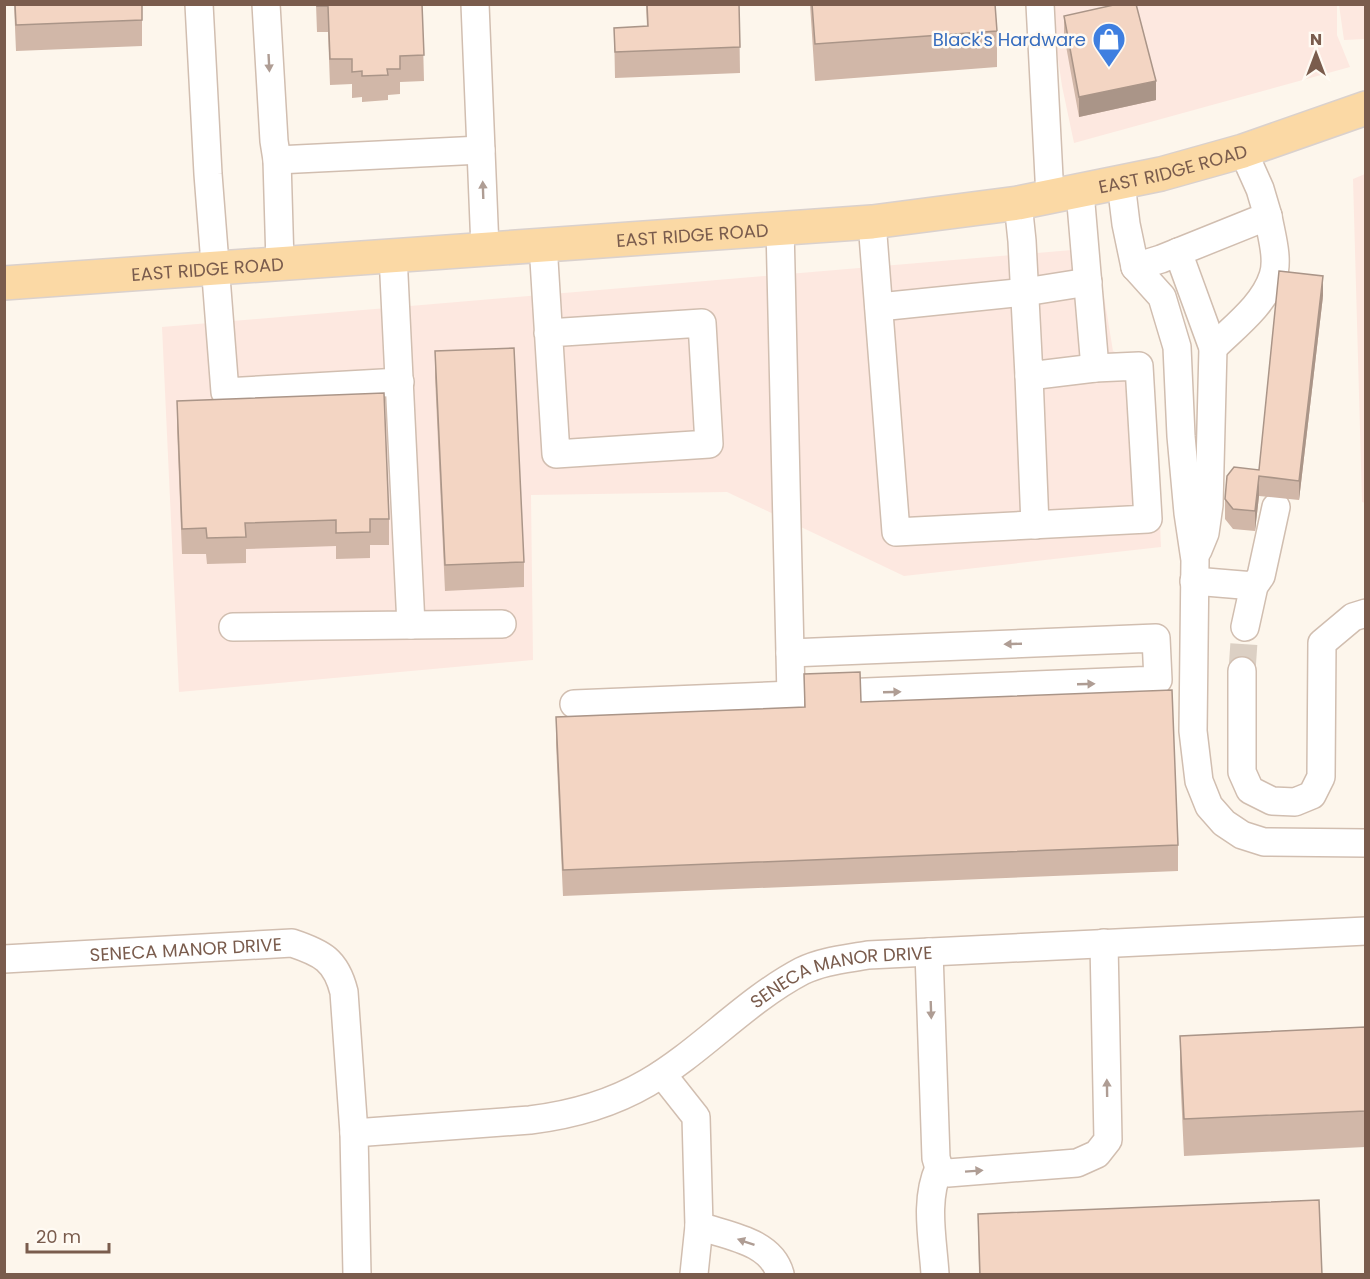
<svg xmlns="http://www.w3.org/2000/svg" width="1370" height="1279" viewBox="0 0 1370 1279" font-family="Poppins,sans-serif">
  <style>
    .commercial { fill: #fde8e0 }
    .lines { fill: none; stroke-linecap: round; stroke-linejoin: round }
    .minor-tunnel { stroke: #dcd0c4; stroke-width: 27; stroke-dasharray: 27 14; stroke-linecap: butt }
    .minor-casing { stroke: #d1beb0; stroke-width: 30 }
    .major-casing { stroke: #dad1cd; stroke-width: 36 }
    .minor { stroke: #fff; stroke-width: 27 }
    .major { stroke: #fbd9a5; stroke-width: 33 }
    .wall { fill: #d1b7a8 }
    .shaded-wall { fill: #aa9588 }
    .building { fill: #f3d5c3; stroke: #aa9588; stroke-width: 1.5 }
    .oneway { fill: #af9d94 }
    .labels { text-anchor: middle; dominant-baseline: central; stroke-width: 5; stroke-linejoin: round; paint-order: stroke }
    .shop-label { font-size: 18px; fill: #366cbe; stroke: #fffaf3; text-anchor: end }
    .street-label { font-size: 18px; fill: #7a5c4d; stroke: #fffaf3 }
  </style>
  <rect width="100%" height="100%" fill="#fdf6ec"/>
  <!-- commercial -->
  <path class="commercial" d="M1050,5h287v30l13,32 -276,76 -12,-57z
    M1339,5h26v34l-21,1z
    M1365,174v329l-3,-1 -9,-323z
    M1096,248l17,103 40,18 8,178 -257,29 -177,-84 -196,3 2,165 -354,32 -17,-365z"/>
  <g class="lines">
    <!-- minor-tunnel -->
    <path class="minor-tunnel" d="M1242,671l3,-44"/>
    <defs>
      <g id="minor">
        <path d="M199,4l9,170 17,218 175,-10"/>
        <path d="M266,4l8,137 3,19 3,103"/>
        <path d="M475,4l10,244"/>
        <path d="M1040,4l10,193"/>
        <path d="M277,160l204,-10"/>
        <path d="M1121,183l5,41 9,43 27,30 15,50 4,89 7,77 7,47 -2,171 6,50 10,25 15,17 18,12 22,7 102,1"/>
        <path d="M1080,192l15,176"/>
        <path d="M872,222l24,310 252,-13 -9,-153 -44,2 -66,8 -7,-135 -4,-38"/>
        <path d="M780,227l11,469"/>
        <path d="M543,244l13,210 153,-10 -7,-121 -154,10"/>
        <path d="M1178,252l35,96 -4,157 -4,28 -7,17"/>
        <path d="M1135,267l26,-8 107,-43 -8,-27 -17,-38"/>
        <path d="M879,307l146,-15 63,-10"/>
        <path d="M1213,348c21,-21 51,-43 60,-72 6,-17 -2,-42 -5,-60"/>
        <path d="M1029,376l6,149"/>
        <path d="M1194,581l60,5"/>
        <path d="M411,625l91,-1"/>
        <path d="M233,627l178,-2 -18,-370"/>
        <path d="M1245,627l9,-41 7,-10 15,-69"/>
        <path d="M1242,671v101l8,18 22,11 23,1 17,-7 9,-18 1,-134 31,-26 13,-4"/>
        <path d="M574,704l584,-24 -2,-42 -366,15"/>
        <path d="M929,952l7,206 3,10 9,5 129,-10 20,-9 11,-14 -4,-197"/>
        <path id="s1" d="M4,959l288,-16c30,10 44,17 52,49l10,141 3,141"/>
        <path d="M662,1074l34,43 3,109 -5,48"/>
        <path id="s2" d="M354,1133l176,-13c41,-5 81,-16 117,-37 55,-32 98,-82 155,-112 20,-10 44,-12 66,-16l498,-24"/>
        <path d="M699,1226c29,10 72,15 81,48"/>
        <path d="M935,1274c-2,-34 -11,-73 4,-106"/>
      </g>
      <g id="major">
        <path id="s3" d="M4,283l868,-61 146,-19 143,-29 82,-23 123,-43"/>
      </g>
    </defs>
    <!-- minor casing -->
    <use href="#minor" class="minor-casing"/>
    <!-- major casing -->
    <use href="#major" class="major-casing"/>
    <!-- minor -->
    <use href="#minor" class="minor"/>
    <!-- major -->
    <use href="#major" class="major"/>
  </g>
  <!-- wall -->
  <path class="wall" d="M14,4h128v42l-126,5z
    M316,4h106l2,77 -24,1v12l-12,1v5l-26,2v-5l-10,1v-14l-22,1 -2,-53h-11z
    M646,4h93l1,69 -125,5 -1,-50 33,-1z
    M810,4h185l2,27v36l-182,14z
    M1064,16l92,84 -77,17 -15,-82z
    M1323,296l-24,204 -40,-4 -4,35 -22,-2 -8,-10v-20l34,-29z
    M435,351l89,211v25l-79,4 -10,-214z
    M177,401l212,118v26h-19v13l-34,1v-13l-90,3v14l-39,1 -1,-10h-24l-5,-127z
    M804,674l57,28 317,143v26l-615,25 -7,-153v-26l248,-10z
    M1365,1027v120l-181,9 -4,-84v-36z
    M978,1214l344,61h-343z"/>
  <!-- shaded-wall -->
  <path class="shaded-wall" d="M1156,81v19l-77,17v-20z
    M1323,276v20l-24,204v-19z
    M1259,476v20l-4,35v-20z"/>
  <!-- building -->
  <path class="building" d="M15,4h127v16l-126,5z
    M317,4h105l2,51 -24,1v13h-13l1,6 -26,1v-5l-10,1v-13h-22l-2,-53h-11z
    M647,4h92l1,43 -125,5 -1,-24 34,-2z
    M812,4h183l2,27 -182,13z
    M1118,4h18l20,77 -77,16 -15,-81z
    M1279,271l44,5 -24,205 -40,-5 -4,35 -22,-2 -8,-10 2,-23 7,-9 25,3z
    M514,348l10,214 -79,3 -10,-214z
    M384,393l5,126h-19v13l-34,1v-13l-91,3 1,14 -39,1 -1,-10 -24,1 -5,-128z
    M860,672l1,30 311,-12 6,155 -615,25 -7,-153 249,-10 -1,-33z
    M1365,1027v84l-181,8 -4,-83z
    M1319,1200l3,75h-342l-2,-61z"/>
  <!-- one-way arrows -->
  <defs><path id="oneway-solid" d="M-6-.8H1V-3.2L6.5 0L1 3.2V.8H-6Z" transform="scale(1.5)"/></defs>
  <g class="oneway">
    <use href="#oneway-solid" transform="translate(269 63) rotate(87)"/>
    <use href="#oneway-solid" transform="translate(483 190) rotate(-92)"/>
    <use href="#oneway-solid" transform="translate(1013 644) rotate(178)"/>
    <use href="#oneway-solid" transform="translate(1086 684) rotate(-2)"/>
    <use href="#oneway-solid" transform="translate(892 692) rotate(-2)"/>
    <use href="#oneway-solid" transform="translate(931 1010) rotate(88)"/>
    <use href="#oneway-solid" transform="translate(1107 1088) rotate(-91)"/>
    <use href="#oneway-solid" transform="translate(974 1171) rotate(-4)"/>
    <use href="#oneway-solid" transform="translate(746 1242) rotate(-161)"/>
  </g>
  <!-- icons -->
  <defs>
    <symbol id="shop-pin" viewBox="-11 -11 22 30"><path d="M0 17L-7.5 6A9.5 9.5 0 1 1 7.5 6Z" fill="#3f7fe0" stroke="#fffaf3"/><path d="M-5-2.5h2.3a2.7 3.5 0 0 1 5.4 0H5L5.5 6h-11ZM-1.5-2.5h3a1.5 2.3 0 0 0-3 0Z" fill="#fff"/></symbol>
  </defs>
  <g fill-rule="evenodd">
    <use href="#shop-pin" x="1090" y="20" width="38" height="52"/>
  </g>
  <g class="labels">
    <!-- shop labels -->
    <g class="shop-label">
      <text x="1086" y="39">Black's Hardware</text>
    </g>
    <!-- street labels -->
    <g class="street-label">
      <text stroke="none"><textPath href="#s3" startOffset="1176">EAST RIDGE ROAD</textPath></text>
      <text stroke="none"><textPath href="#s3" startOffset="690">EAST RIDGE ROAD</textPath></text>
      <text stroke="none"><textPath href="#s3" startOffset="204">EAST RIDGE ROAD</textPath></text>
      <text stroke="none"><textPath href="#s1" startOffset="182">SENECA MANOR DRIVE</textPath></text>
      <text stroke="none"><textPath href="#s2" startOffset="528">SENECA MANOR DRIVE</textPath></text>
    </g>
  </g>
  <!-- border -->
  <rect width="1370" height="1279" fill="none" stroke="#7a5c4d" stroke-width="12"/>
  <!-- north arrow -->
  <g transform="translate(1316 54)" stroke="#fffaf3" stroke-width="4.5" paint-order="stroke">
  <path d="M0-4.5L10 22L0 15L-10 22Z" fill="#7a5c4d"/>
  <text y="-9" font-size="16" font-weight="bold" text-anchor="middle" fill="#7a5c4d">N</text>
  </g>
  <!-- scale -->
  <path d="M27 1243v9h82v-9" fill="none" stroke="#7a5c4d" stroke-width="3"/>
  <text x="36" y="1243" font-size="18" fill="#7a5c4d" stroke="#fffaf3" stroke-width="4.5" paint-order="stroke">20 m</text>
</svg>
